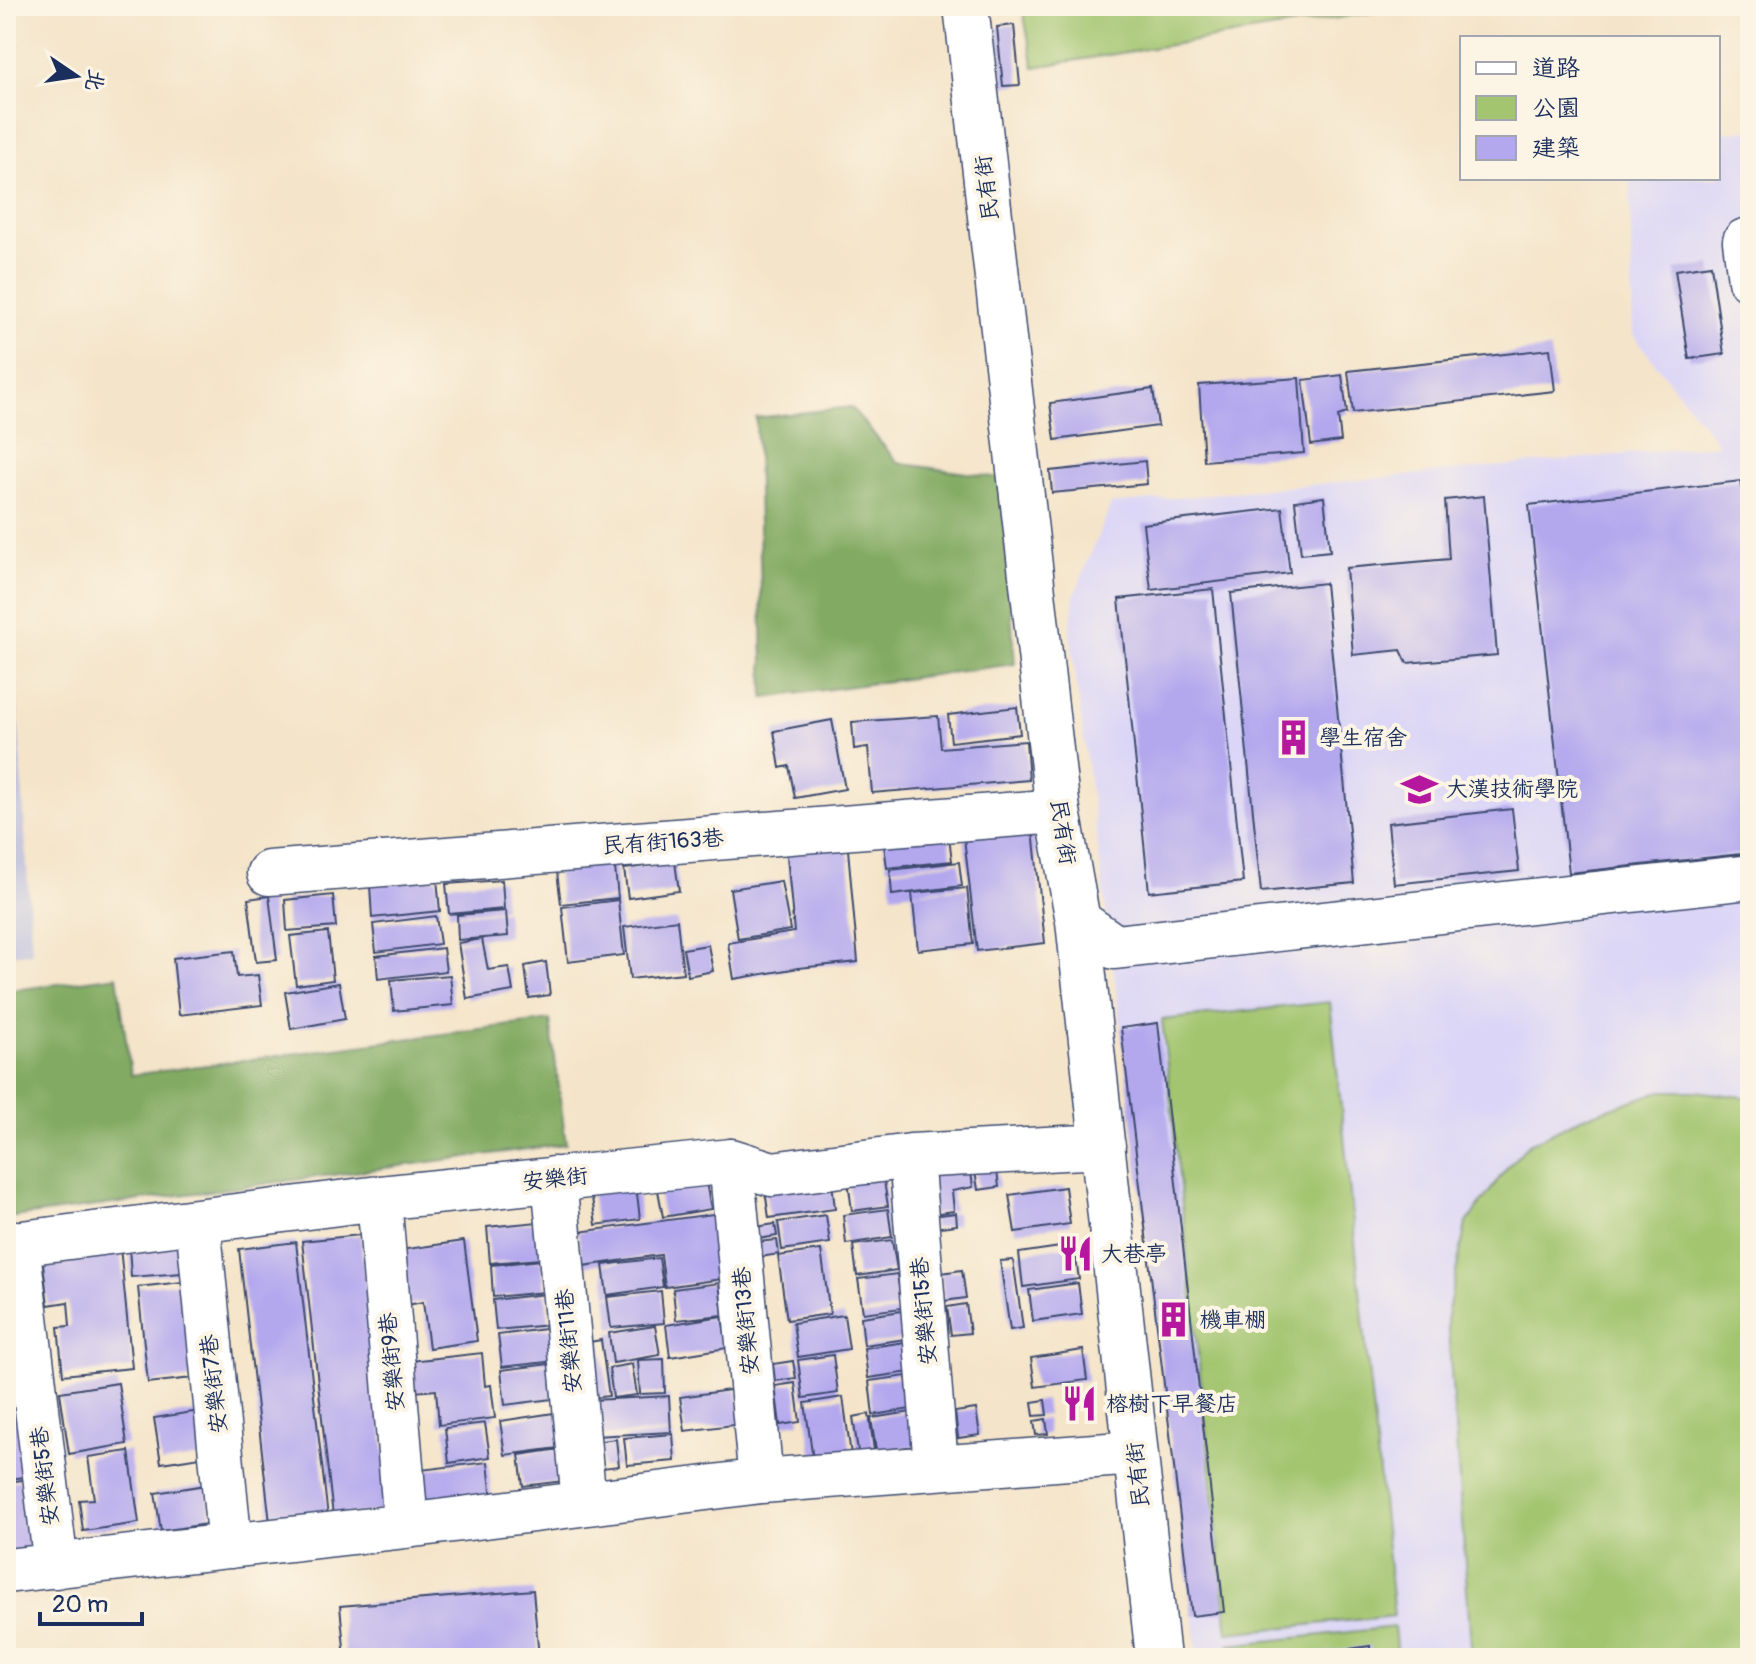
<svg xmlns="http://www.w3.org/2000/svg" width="1756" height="1664" viewBox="0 0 1756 1664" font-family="Pangolin,'LXGW WenKai TC',sans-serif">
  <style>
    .built { fill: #dbd6f7 }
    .industrial { fill: #c1c2dd }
    .green { fill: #a3c56f; stroke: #5f7a66; stroke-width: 2 }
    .forest { fill: #82aa62; stroke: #4e6c60; stroke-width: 2 }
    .building { fill: #b3a8ee }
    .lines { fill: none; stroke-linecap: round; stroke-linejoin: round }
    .minor-casing { stroke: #3c4a6e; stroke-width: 47 }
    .minor { stroke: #fff; stroke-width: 44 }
    .labels { text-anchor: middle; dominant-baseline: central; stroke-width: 8; stroke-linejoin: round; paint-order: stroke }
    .street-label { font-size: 22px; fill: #1b2f5e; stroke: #fcf5e5 }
    .poi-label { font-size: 22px; fill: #1b2f5e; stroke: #fcf5e5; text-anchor: start }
  </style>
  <rect width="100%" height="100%" fill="#fcf5e5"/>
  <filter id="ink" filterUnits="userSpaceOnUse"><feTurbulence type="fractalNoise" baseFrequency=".0125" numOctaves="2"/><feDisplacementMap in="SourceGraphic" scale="16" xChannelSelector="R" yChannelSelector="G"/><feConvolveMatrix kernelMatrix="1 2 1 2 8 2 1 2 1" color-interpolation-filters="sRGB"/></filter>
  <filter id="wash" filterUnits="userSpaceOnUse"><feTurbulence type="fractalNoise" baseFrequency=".006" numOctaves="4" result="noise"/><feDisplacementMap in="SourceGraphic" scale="32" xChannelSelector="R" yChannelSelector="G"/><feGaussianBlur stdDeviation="1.8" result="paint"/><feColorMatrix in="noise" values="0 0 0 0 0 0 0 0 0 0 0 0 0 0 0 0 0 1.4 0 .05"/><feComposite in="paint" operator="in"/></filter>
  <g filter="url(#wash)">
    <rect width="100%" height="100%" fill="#f4e4c9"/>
    <!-- built -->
    <path class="built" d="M1750,130v1528h-552l-29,-256 -99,-771 4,-35 37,-92 608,-59 -86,-110 -3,-157h88v-45z"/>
    <!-- industrial -->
    <path class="industrial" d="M6,505l26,448 -26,2z"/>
    <!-- green -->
    <path class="green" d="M1022,6h390l-378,61z
      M1330,1002l64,614 -166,17 -66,-613z
      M1661,1091h35l54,7v560h-278l-25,-342 19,-92 43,-59 20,-21 52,-26z
      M1394,1627l3,31h-167l-1,-13z"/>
    <!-- forest -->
    <path class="forest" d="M851,407l47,56 103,15 14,186 -251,34 -8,-280z
      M117,976l14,99 419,-55 16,124 -560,74v-227z"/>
    <g id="blocks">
      <!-- building -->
      <path class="building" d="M1014,25l6,60 -17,1 -6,-59z
        M1711,265l13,89 -35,5 -14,-89z
        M1550,349l5,42 -202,22 -5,-42z
        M1342,375l5,38 -9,3 3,25 -30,4 -8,-65z
        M1299,378l5,75 -100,8 -5,-76z
        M1153,389l5,37 -103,14 -5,-37z
        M1145,461l2,23 -95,9 -2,-22z
        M1741,481l9,86v286l-181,20 -40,-368z
        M1484,496l13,159 -90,8 -6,-13 -48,5 -7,-87 103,-9 -4,-59z
        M1324,497l6,54 -29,3 -6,-53z
        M1282,508l8,65 -139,17 -8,-66z
        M1325,583l29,300 -93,9 -30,-299z
        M1213,589l30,293 -94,10 -30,-293z
        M1017,707l3,27 -69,8 -3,-27z
        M938,716l3,32 85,-7 3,39 -157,13 -4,-46 -14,2 -2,-27z
        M832,720l13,69 -50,9 -6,-32 -9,2 -6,-37z
        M1512,809l7,62 -125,13 -6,-61z
        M1032,821l13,122 -68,8 -14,-122z
        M948,829l4,32 -65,7 -4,-31z
        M847,838l11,124 -60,6 -64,11 -6,-36 66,-11 -8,-88z
        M614,858l4,40 -57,6 -5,-40z
        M675,862l4,29 -51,7 -4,-29z
        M959,862l3,24 -70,9 -2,-25z
        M437,878l3,33 -68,7 -2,-33z
        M502,880l2,29 -55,5 -3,-30z
        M781,881l9,49 -52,9 -8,-50z
        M967,888l6,56 -55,6 -6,-57z
        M333,895l3,32 -49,4 -2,-31z
        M269,896l8,64 -21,2 -8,-63z
        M618,900l6,55 -56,7 -6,-55z
        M506,911l2,25 -50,4 -1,-25z
        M436,916l4,28 -64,8 -3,-28z
        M677,920l6,53 -53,6 -6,-52z
        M328,932l5,48 -37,5 -6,-49z
        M482,939l6,31 21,-3 4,24 -46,8 -9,-56z
        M708,945l5,26 -25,5 -5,-27z
        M443,948l3,23 -68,8 -2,-23z
        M234,951l3,26 21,-2 4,30 -83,10 -6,-57z
        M546,962l4,33 -21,3 -4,-32z
        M450,975l3,30 -59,6 -3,-31z
        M339,983l6,36 -54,10 -6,-37z
        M1158,1023l66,589 -32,4 -71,-588z
        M995,1155l4,32 -21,3 -5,-32z
        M969,1158l4,29 -21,4 2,20 -22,3 -7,-50z
        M831,1174l4,35 -66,9 -5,-35z
        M883,1175l5,31 -36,5 -4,-31z
        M705,1177l6,32 -48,8 -6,-32z
        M636,1185l4,34 -44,6 -5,-34z
        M1065,1187l5,37 -55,8 -6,-37z
        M888,1209l4,28 -46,7 -3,-29z
        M728,1212l8,65 -71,10 -4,-32 -78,11 -5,-34z
        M956,1213l1,12 -23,3 -2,-12z
        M826,1215l4,28 -48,7 -4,-28z
        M538,1222l3,37 -51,4 -3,-36z
        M775,1224l2,12 -19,3 -2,-12z
        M360,1235l31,275 -58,6 -31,-275z
        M777,1240l2,14 -19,3 -3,-15z
        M892,1240l5,30 -40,6 -4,-31z
        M179,1241l3,32 -51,4 -2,-32z
        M464,1241l13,100 -48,7 -6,-46 -16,3 -7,-55z
        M296,1242l32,275 -58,6 -31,-274z
        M1074,1245l5,34 -56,8 -4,-34z
        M120,1247l12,121 -69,7 -5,-48 12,-1 -2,-24 -20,3 -6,-50z
        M821,1250l9,64 -43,6 -9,-64z
        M659,1258l4,29 -56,8 -4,-30z
        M542,1260l3,32 -52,5 -2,-32z
        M1013,1260l10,68 -13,2 -10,-69z
        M962,1270l4,28 -22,3 -3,-28z
        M897,1274l5,34 -39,5 -5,-34z
        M182,1282l10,96 -44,5 -10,-96z
        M719,1283l4,32 -47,5 -3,-31z
        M1078,1283l4,31 -49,7 -4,-31z
        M661,1291l3,32 -53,5 -4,-31z
        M546,1294l3,31 -53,5 -3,-30z
        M966,1304l4,29 -19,2 -4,-28z
        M902,1311l4,28 -42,6 -3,-28z
        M844,1315l5,34 -51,8 -5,-34z
        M722,1316l5,32 -57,9 -4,-32z
        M655,1326l5,29 -47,8 -4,-30z
        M552,1328l4,33 -54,6 -4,-32z
        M601,1340l8,56 -17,2 -8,-55z
        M906,1342l4,30 -42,6 -4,-30z
        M12,1347l6,48 -12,1v-48z
        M1083,1350l4,30 -52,7 -4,-29z
        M482,1353l3,33 6,-1 4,33 -56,7 -3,-35 -22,2 -3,-31z
        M833,1355l5,38 -35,5 -5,-38z
        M664,1359l1,34 -25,1 -2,-34z
        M793,1361l3,17 -21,3 -2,-17z
        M557,1363l4,35 -56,7 -4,-35z
        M632,1364l5,31 -24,3 -4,-30z
        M906,1376l5,33 -38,6 -4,-34z
        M118,1383l9,61 -58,10 -9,-62z
        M795,1383l5,39 -20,3 -5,-39z
        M737,1389l5,35 -57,7 -5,-34z
        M669,1396l2,36 -76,4 -2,-36z
        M843,1397l8,58 -38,5 -8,-57z
        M18,1399l8,78 -20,2v-79z
        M1045,1400l2,15 -13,1 -2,-14z
        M976,1409l4,26 -22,3 -3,-26z
        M200,1411l7,45 -46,7 -7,-45z
        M561,1412l5,35 -61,8 -5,-34z
        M912,1412l5,34 -41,5 -5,-33z
        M869,1414l5,36 -16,2 -5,-35z
        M1046,1419l2,15 -12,1 -2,-14z
        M485,1423l5,34 -41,6 -4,-35z
        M673,1434l2,27 -48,4 -3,-27z
        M616,1439l3,27 -16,2 -3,-27z
        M560,1449l4,32 -41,5 -4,-31z
        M129,1451l10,72 -56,8 -4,-31 15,-1 -6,-42z
        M488,1462l4,38 -67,8 -5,-38z
        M31,1479l8,78 -33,4v-79z
        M206,1485l7,38 -52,8 -6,-38z
        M533,1590l6,68h-194l-5,-52z
        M1370,1646l1,12h-69v-2z"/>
    </g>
  </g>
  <g filter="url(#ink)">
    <use href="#blocks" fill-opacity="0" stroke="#3c4a6e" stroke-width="2"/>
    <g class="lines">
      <defs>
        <path id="minor" d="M966,6l92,805 20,110 80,737
          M1750,240l-5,1 5,39
          M269,873l789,-62
          M1078,921l37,26 635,-70
          M911,1156l25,310
          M731,1161l30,320
          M554,1179l30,324
          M379,1198l27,328
          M198,1222l32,324
          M17,1243l39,323
          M6,1245l373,-47 352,-37 41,13 139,-18 192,-10
          M6,1571l400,-45 355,-45 374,-28"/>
      </defs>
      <!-- minor casing -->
      <use href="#minor" class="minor-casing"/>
      <!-- minor -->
      <use href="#minor" class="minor"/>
    </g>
  </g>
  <!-- icons -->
  <defs>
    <symbol id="building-bare" viewBox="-9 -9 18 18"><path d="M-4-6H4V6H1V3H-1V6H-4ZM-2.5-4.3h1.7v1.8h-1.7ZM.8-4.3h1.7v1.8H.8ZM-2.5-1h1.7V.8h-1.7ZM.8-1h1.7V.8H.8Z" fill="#b5179e" stroke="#fcf5e5" stroke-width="2.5" paint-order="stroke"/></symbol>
    <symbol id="university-bare" viewBox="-9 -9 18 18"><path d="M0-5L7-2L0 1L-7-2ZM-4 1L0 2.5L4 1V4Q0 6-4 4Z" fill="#b5179e" stroke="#fcf5e5" stroke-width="2.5" paint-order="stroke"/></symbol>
    <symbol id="restaurant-bare" viewBox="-9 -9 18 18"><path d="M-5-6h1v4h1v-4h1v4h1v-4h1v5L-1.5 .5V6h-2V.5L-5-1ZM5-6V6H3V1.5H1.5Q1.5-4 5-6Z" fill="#b5179e" stroke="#fcf5e5" stroke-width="2.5" paint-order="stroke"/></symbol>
  </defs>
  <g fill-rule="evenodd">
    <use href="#building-bare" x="1268" y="712" width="51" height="51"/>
    <use href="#university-bare" x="1394" y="764" width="51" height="51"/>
    <use href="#restaurant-bare" x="1050" y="1228" width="51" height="51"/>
    <use href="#building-bare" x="1148" y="1294" width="51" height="51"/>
    <use href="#restaurant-bare" x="1054" y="1378" width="51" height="51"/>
  </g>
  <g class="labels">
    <!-- street labels -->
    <g class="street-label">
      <text transform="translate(987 188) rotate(-97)">民有街</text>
      <text transform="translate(1063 832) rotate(81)">民有街</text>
      <text transform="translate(663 842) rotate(-4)">民有街163巷</text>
      <text transform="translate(555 1179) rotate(-6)">安樂街</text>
      <text transform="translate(924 1311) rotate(-95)">安樂街15巷</text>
      <text transform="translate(746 1321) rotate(-95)">安樂街13巷</text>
      <text transform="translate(569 1341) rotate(-95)">安樂街11巷</text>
      <text transform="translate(392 1362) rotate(-95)">安樂街9巷</text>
      <text transform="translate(214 1384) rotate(-96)">安樂街7巷</text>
      <text transform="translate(1138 1475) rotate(-96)">民有街</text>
      <text transform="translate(45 1476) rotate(-97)">安樂街5巷</text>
    </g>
    <!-- poi labels -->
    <g class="poi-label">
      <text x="1319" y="738">學生宿舍</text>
      <text x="1446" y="789">大漢技術學院</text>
      <text x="1101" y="1254">大巷亭</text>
      <text x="1200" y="1320">機車棚</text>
      <text x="1106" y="1404">榕樹下早餐店</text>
    </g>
  </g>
  <!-- margin -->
  <rect width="1756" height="1664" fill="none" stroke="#fcf5e5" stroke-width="32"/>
  <!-- legend -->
  <rect x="1460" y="36" width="260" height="144" fill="#fcf5e5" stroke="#a2a6af" stroke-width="2"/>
  <rect x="1476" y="62" width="40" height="12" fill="#ffffff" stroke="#a2a6af" stroke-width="2"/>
  <text x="1532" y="76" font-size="24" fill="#1b2f5e">道路</text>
  <rect x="1476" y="96" width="40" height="24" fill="#a3c56f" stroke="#a2a6af" stroke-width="2"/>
  <text x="1532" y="116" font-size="24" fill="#1b2f5e">公園</text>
  <rect x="1476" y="136" width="40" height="24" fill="#b3a8ee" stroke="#a2a6af" stroke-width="2"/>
  <text x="1532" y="156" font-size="24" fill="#1b2f5e">建築</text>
  <!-- north arrow -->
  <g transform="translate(76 76) rotate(103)" stroke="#fcf5e5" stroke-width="6" paint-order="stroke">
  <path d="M0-6L14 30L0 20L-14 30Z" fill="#1b2f5e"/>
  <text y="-12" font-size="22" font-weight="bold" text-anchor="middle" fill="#1b2f5e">北</text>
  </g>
  <!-- scale -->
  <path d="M40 1612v12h102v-12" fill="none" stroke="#1b2f5e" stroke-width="4"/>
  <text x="52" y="1612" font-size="24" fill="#1b2f5e" stroke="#fcf5e5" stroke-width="6" paint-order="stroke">20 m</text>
</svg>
